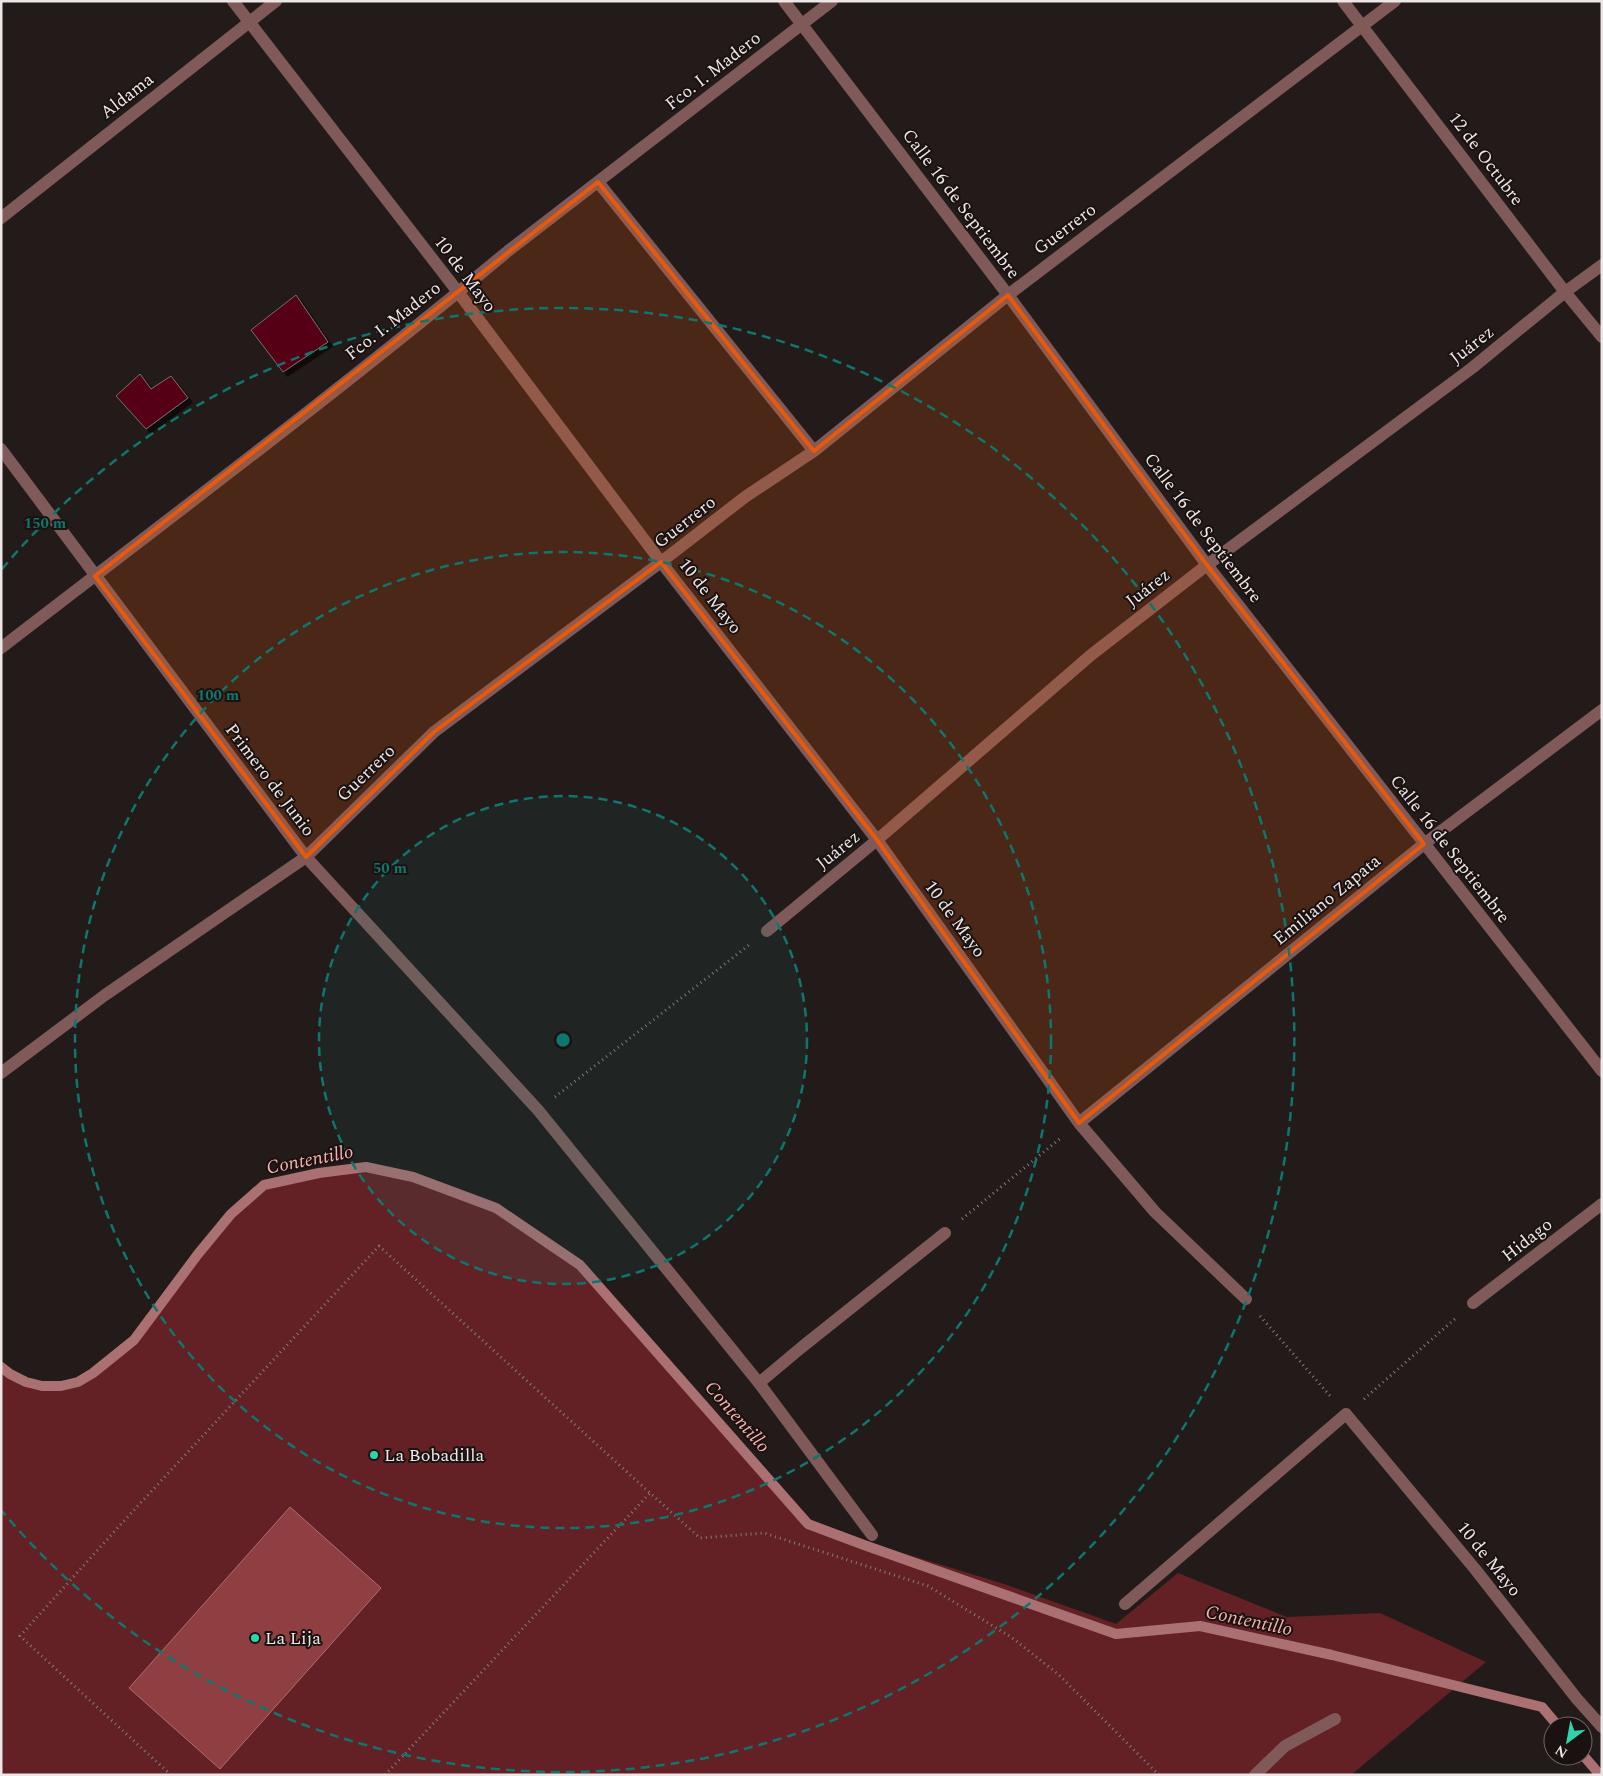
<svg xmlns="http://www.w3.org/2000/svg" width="1603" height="1776" viewBox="0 0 1603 1776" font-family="Spectral,serif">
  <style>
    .green { fill: #632125 }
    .water { fill: #8f3e41; stroke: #ab7072 }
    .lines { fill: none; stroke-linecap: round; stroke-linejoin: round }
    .stream { stroke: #ab7072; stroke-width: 10 }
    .building { fill: #560613; stroke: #766c6b; filter: url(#shadow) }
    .path { stroke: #847d7d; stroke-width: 3; stroke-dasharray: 1 4; stroke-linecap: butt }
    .minor { stroke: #7f5a59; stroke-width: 12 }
    .tertiary { stroke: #7f5a59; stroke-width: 12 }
    .marked { fill: #e8590c; fill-opacity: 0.2; stroke: #e8590c; stroke-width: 4; stroke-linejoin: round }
    .ring { fill: none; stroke: #0f766e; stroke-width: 2.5; stroke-dasharray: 9 6 }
    .poi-dot { fill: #2fd4aa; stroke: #1a1211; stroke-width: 2 }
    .labels { text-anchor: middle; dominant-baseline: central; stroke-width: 4; stroke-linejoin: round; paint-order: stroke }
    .street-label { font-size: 18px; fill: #ece6e6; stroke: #1a1211 }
    .poi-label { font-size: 18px; fill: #ece6e6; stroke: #1a1211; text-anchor: start }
    .water-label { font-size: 19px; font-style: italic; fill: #f7b0ae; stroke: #1a1211 }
    .centre { fill: #0f766e; stroke: #1a1211; stroke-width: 2.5 }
    .ring-label { font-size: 15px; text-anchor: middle; font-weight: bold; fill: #0f766e; stroke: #1a1211; stroke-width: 4; stroke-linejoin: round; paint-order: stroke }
  </style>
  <defs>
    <filter id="shadow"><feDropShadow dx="4.5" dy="4.5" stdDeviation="0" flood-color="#0009"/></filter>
  </defs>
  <rect width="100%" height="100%" fill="#231b1a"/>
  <!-- green -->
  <path class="green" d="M366,1167l47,10 83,31 84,57 228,259 193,59 115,41 62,-51 109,44 93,-4 106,49 -135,113h-1350v-408l9,7 16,8 16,4h19l17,-4 15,-9 41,-33 64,-86 33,-40 33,-29 55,-12z"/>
  <!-- water -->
  <path class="water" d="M290,1507l91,81 -161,181 -91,-81z"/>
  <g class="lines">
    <!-- stream -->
    <path class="stream" d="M1,1367l9,7 16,8 16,4h19l17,-4 15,-9 41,-33 64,-86 33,-40 33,-29 55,-12 47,-6 47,10 83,31 84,57 228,259 56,21 252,89 84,-8 132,29 210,52 16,19
      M1583,1755l17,20"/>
  </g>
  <!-- building -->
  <path class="building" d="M296,295l32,47 -45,30 -32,-42z
    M140,374l11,15 20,-13 17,22 -42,31 -30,-33z"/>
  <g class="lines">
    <!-- path -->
    <path class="path" d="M555,1097l194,-152
      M962,1219l100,-82
      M1260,1316l72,82
      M1364,1399l93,-82
      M171,1775l-151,-139 102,-113 257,-277 271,247
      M385,1775l265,-282 50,45 64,-5 164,53 83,51 47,37 101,101"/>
    <!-- minor -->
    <path class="minor" d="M233,1l225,291 203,270 216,278 202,283 76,89 91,87
      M1343,1l222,291 37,45
      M598,182l216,269
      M1,218l275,-217
      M1,449l305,408 232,253 221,273 113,152
      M1,648c170,-131 342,-260 507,-397l324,-250
      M767,931l110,-91 214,-185 116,-90 265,-197 93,-76 37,-27
      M1,1073l104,-78 201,-138 128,-125 227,-170 84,-65 69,-46 194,-156 387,-294
      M1079,1123l345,-279
      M1473,1303l129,-99
      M759,1383l43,-36 143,-114
      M1125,1604l221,-190 129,155 102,130 25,28
      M1255,1775l30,-29 50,-27"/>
    <!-- tertiary -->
    <path class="tertiary" d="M784,1l224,294 199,270 395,506
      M1424,844l178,-134"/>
  </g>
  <!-- marked area -->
  <path class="marked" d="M598,182l216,269 194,-156 199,270 217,279 -345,279 -202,-283 -216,-278 -227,170 -128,125 -211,-281z"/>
  <!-- distance rings -->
  <circle cx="563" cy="1040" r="244" fill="#0f766e" fill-opacity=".12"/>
  <g class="ring">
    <circle cx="563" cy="1040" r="244"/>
    <circle cx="563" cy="1040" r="488"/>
    <path d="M2 569A732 732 0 1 1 2 1511"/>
  </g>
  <!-- markers -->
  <g class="poi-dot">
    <circle cx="374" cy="1455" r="5"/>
    <circle cx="255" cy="1638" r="5"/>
  </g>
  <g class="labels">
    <!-- street labels -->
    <g class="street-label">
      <text transform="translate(713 71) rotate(-38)">Fco. I. Madero</text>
      <text transform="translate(127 96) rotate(-38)">Aldama</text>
      <text transform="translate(1486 159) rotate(53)">12 de Octubre</text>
      <text transform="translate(961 204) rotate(53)">Calle 16 de Septiembre</text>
      <text transform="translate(1065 229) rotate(-37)">Guerrero</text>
      <text transform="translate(465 274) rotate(53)">10 de Mayo</text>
      <text transform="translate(393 321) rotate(-38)">Fco. I. Madero</text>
      <text transform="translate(1472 345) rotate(-38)">Juárez</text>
      <text transform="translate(685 522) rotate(-38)">Guerrero</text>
      <text transform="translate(1203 528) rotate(53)">Calle 16 de Septiembre</text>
      <text transform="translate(1148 588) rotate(-38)">Juárez</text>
      <text transform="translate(710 596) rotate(52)">10 de Mayo</text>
      <text transform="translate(366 773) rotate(-44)">Guerrero</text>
      <text transform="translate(270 780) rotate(53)">Primero de Junio</text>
      <text transform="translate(1450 849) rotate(52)">Calle 16 de Septiembre</text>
      <text transform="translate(838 850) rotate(-39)">Juárez</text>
      <text transform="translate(1327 900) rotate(-39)">Emiliano Zapata</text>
      <text transform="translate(955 919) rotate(54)">10 de Mayo</text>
      <text transform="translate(1527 1240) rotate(-38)">Hidago</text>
      <text transform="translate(1489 1559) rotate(51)">10 de Mayo</text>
    </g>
    <!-- poi labels -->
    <g class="poi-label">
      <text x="384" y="1455">La Bobadilla</text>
      <text x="265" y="1638">La Lija</text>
    </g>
    <!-- water labels -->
    <g class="water-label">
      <text transform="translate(310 1160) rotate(-11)">Contentillo</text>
      <text transform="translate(737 1417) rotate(49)">Contentillo</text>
      <text transform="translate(1249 1621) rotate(12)">Contentillo</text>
    </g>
  </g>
  <circle cx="563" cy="1040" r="8" class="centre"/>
  <g class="ring-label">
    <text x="45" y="528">150 m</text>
    <text x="218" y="700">100 m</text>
    <text x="390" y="873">50 m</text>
  </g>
  <!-- border -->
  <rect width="1603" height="1776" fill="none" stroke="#ece6e6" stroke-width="5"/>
  <!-- north arrow -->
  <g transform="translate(1568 1741) rotate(212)"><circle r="24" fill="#1a1211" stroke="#6e6766"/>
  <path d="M0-4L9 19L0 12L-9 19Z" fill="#2fd4aa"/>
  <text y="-8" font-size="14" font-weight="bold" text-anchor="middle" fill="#ece6e6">N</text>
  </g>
</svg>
